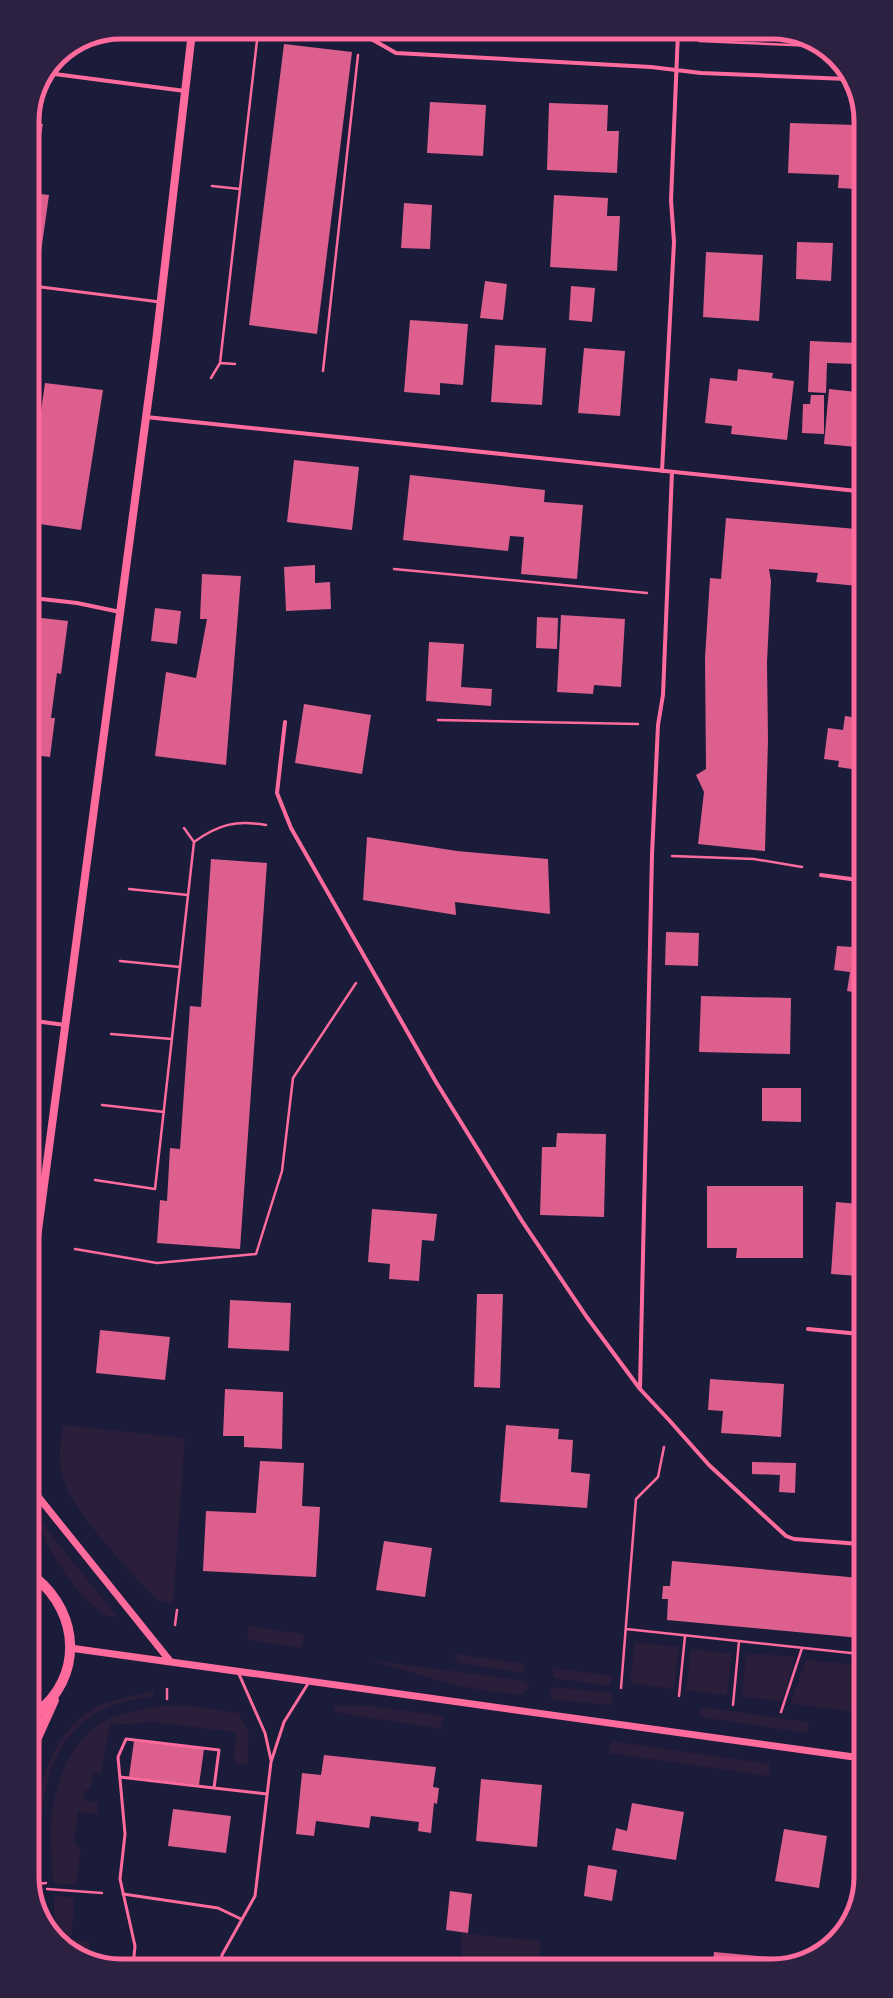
<svg xmlns="http://www.w3.org/2000/svg" width="893" height="1998" viewBox="0 0 893 1998" font-family="Poppins,sans-serif">
  <style>
    .green { fill: #2a1e3b }
    .building { fill: #dd5f8e }
    .lines { fill: none; stroke-linecap: round; stroke-linejoin: round }
    .path { stroke: #ff6b9d; stroke-width: 2.5 }
    .service { stroke: #ff6b9d; stroke-width: 3 }
    .minor { stroke: #ff6b9d; stroke-width: 4 }
    .tertiary { stroke: #ff6b9d; stroke-width: 7 }
    .secondary { stroke: #ff6b9d; stroke-width: 8 }
    .primary { stroke: #ff6b9d; stroke-width: 10 }
    .rim { fill: none; stroke: #ff6b9d; stroke-width: 5 }
  </style>
  <rect width="100%" height="100%" fill="#1b1b3a"/>
  <!-- green -->
  <path class="green" d="M63,1425l122,13 -12,166 -13,-3 -12,-10c-27,-31 -78,-80 -87,-120 -3,-16 0,-31 2,-46z
    M36,1518l1,-1 80,99c-20,6 -57,-48 -66,-64 -6,-11 -10,-23 -15,-34z
    M249,1626l55,8 -2,14 -55,-8z
    M635,1642l44,5 -5,42 -44,-6z
    M691,1649l41,5 -5,41 -41,-5z
    M746,1653l49,4 -13,44 -40,-4z
    M454,1654l71,10 -2,9 -65,-10z
    M369,1660l157,21 3,6 -2,3 -7,5 -39,-5 -34,-7z
    M806,1660l54,5 1,47 -71,-8z
    M553,1668l61,8 -6,10 -54,-8z
    M553,1687l60,6 -1,12 -57,-5 -5,-4v-4z
    M154,1691l-1,5c-15,4 -33,5 -47,12 -66,32 -66,102 -65,166h-4c0,-21 -2,-43 0,-64 3,-40 25,-86 61,-104 18,-8 38,-11 56,-15z
    M184,1705l55,8 10,20 -2,31h-10l-3,-4 2,-28 -83,-10 -43,3 -9,49 -8,-1 -1,10 -4,7 -4,1v10l14,2 -1,11 -19,-2 -4,28 2,6 5,2 -5,37 -23,-2c-1,-20 -3,-39 -2,-58 1,-34 19,-86 51,-103 25,-13 54,-16 82,-17z
    M335,1705l34,1 75,10 -3,13 -107,-17z
    M701,1707l108,15 -2,11 -107,-16z
    M611,1741l159,23 -1,12 -160,-23z
    M54,1895l21,3 -4,41 19,3 -2,14 -22,-8 -11,-17z
    M461,1933l80,8 -3,22h-76z"/>
  <!-- building -->
  <path class="building" d="M284,44l68,8 -35,282 -68,-9z
    M430,102l56,3 -3,51 -56,-3z
    M549,103l59,2 -1,26h12l-2,42 -70,-3z
    M32,122l11,2 -10,55h-1z
    M790,123l66,2v64l-18,-1 1,-13 -51,-2z
    M32,193l17,2 -10,71h-6z
    M554,195l54,3 -1,18h13l-3,55 -67,-4z
    M404,203l28,2 -2,44 -29,-1z
    M797,242l36,1 -2,38 -35,-2z
    M706,252l57,3 -4,66 -56,-4z
    M485,281l22,3 -4,36 -23,-2z
    M571,286l24,2 -3,34 -23,-2z
    M410,320l58,4 -5,61 -23,-2v12l-36,-3z
    M810,341l47,2 -1,21 -29,-1 -1,30 -18,-1z
    M495,345l51,3 -4,57 -51,-3z
    M584,348l41,3 -5,65 -42,-3z
    M738,369l35,4 -1,5 22,3 -7,59 -56,-6 1,-8 -27,-3 5,-45 27,3z
    M45,383l58,7 -22,140 -48,-7v-55z
    M829,389l28,3v55l-33,-3z
    M811,395h13v39l-22,-1 1,-29h7z
    M294,460l65,7 -7,63 -65,-8z
    M410,475l135,15 -1,12 39,3 -6,74 -56,-5 3,-37 -14,-1 -2,15 -105,-11z
    M726,518l131,11 1,57 -42,-4 2,-9 -49,-4 2,12 -4,81 1,78 -3,111 -67,-7 6,-52 -8,-17 10,-6 -1,-111 5,-80 11,1z
    M315,565v18l15,-1 1,27 -45,2 -2,-44z
    M202,574l39,2 -15,189 -71,-9 11,-84 30,6 11,-59h-7z
    M155,608l26,3 -4,33 -26,-3z
    M561,615l64,4 -4,68 -27,-2 -1,9 -36,-2z
    M33,617l35,4 -7,53 -4,-1 -6,45h4l-5,39 -16,-2z
    M537,617l21,1 -1,31 -21,-1z
    M429,642l35,2 -3,43 31,2 -1,17 -65,-5z
    M304,704l67,11 -9,59 -67,-11z
    M845,716l13,2v52l-20,-3 1,-6 -15,-2 4,-31 15,2z
    M367,837l90,14 91,8 2,55 -95,-12 1,13 -93,-15z
    M211,859l56,4 -27,386 -83,-6 3,-43 7,1 3,-53 10,1 10,-143 11,1z
    M856,929h2l1,64 -12,-2 3,-19 -16,-2 3,-24 16,1z
    M666,932l33,1 -1,33 -33,-1z
    M701,996l90,2 -1,56 -91,-2z
    M762,1088h39v34l-39,-1z
    M557,1133l49,1 -2,83 -64,-2 2,-68h14z
    M707,1186h96v72h-67l1,-10h-30z
    M836,1202l23,2v72l-28,-2z
    M372,1209l65,5 -3,27 -12,-1 -3,41 -30,-2 1,-15 -22,-2z
    M477,1294h26l-3,94 -26,-1z
    M230,1300l61,3 -2,48 -61,-3z
    M100,1330l70,7 -5,43 -69,-7z
    M710,1379l74,5 -3,53 -60,-4 2,-22 -15,-1z
    M225,1389l58,3 -1,57 -38,-2v-11h-21z
    M506,1425l53,4 -1,10 15,1 -2,32 19,2 -3,34 -87,-6z
    M260,1461l44,2 -2,43 18,1 -4,70 -113,-6 3,-60 50,2z
    M752,1462l44,1 -1,30 -16,-1 1,-17 -28,-1z
    M384,1541l48,7 -7,49 -49,-7z
    M672,1561l188,17v60l-193,-18 1,-21h-6l1,-13h7z
    M134,1741l70,8 -5,36 -70,-8z
    M324,1755l112,12 -3,20 6,1 -2,16 -3,-1 -3,30 -13,-2 1,-9 -48,-6 -2,12 -53,-7 -2,15 -18,-2 6,-61 19,2z
    M481,1779l61,6 -5,62 -61,-6z
    M632,1803l52,9 -8,48 -64,-10 4,-22 11,3z
    M173,1809l58,7 -5,37 -58,-7z
    M784,1829l43,7 -8,52 -44,-7z
    M588,1865l29,5 -5,31 -28,-5z
    M450,1891l22,3 -4,39 -22,-3z
    M714,1952l89,8 -90,2z"/>
  <g class="lines">
    <!-- path -->
    <path class="path" d="M699,41l117,5
      M212,186l28,3
      M220,363l15,1
      M323,371l35,-316
      M211,378l9,-15 38,-331
      M394,569l253,24
      M438,720l200,4
      M194,842c25,-18 42,-22 72,-17
      M672,856l82,3 48,8
      M129,889l59,6
      M120,961l60,6
      M111,1034l61,5
      M102,1105l62,7
      M95,1180l60,9 39,-347 -10,-14
      M75,1249l82,14 99,-9 26,-83 11,-93 63,-95
      M175,1625l2,-15
      M626,1629l234,25
      M621,1688l15,-189 22,-22 6,-30
      M679,1696l6,-60
      M167,1699v-10
      M733,1705l6,-64
      M781,1712l21,-64
      M37,1884l9,-1
      M47,1889l55,4"/>
    <!-- service -->
    <path class="service" d="M33,286l127,16
      M238,1672l27,61 6,27
      M120,1777l94,11
      M123,1894l95,14 23,11
      M221,1965l1,-10 33,-59 16,-134 13,-40 25,-40
      M133,1966l2,-20 -15,-67 5,-45 -7,-77 8,-18 93,11 -5,38 53,6"/>
    <!-- minor -->
    <path class="minor" d="M359,32l37,21 255,14 50,6 146,6
      M47,73l138,18
      M146,417l711,74
      M662,471l12,-229 -3,-42 7,-168
      M33,598l44,5 43,9
      M285,722l-8,71 14,35 145,254 86,139 64,95 54,73 29,31 40,45 77,71 8,3 66,5
      M821,875l37,5
      M35,1021l30,4
      M808,1329l52,5
      M640,1388l12,-533 6,-130 5,-30 9,-223"/>
    <!-- tertiary -->
    <path class="tertiary" d="M36,1494l134,167
      M70,1648l791,110"/>
    <!-- secondary -->
    <path class="secondary" d="M35,1253l121,-911 36,-310"/>
    <!-- primary -->
    <path class="primary" d="M36,1578c44,36 47,100 0,135
      M36,1740l18,-40"/>
  </g>
  <!-- crop -->
  <path d="M0 0H893V1998H0ZM121 39H772A82 82 0 0 1 854 121V1877A82 82 0 0 1 772 1959H121A82 82 0 0 1 39 1877V121A82 82 0 0 1 121 39Z" fill="#2d2142" fill-rule="evenodd"/>
  <path class="rim" d="M121 39H772A82 82 0 0 1 854 121V1877A82 82 0 0 1 772 1959H121A82 82 0 0 1 39 1877V121A82 82 0 0 1 121 39Z"/>
</svg>
